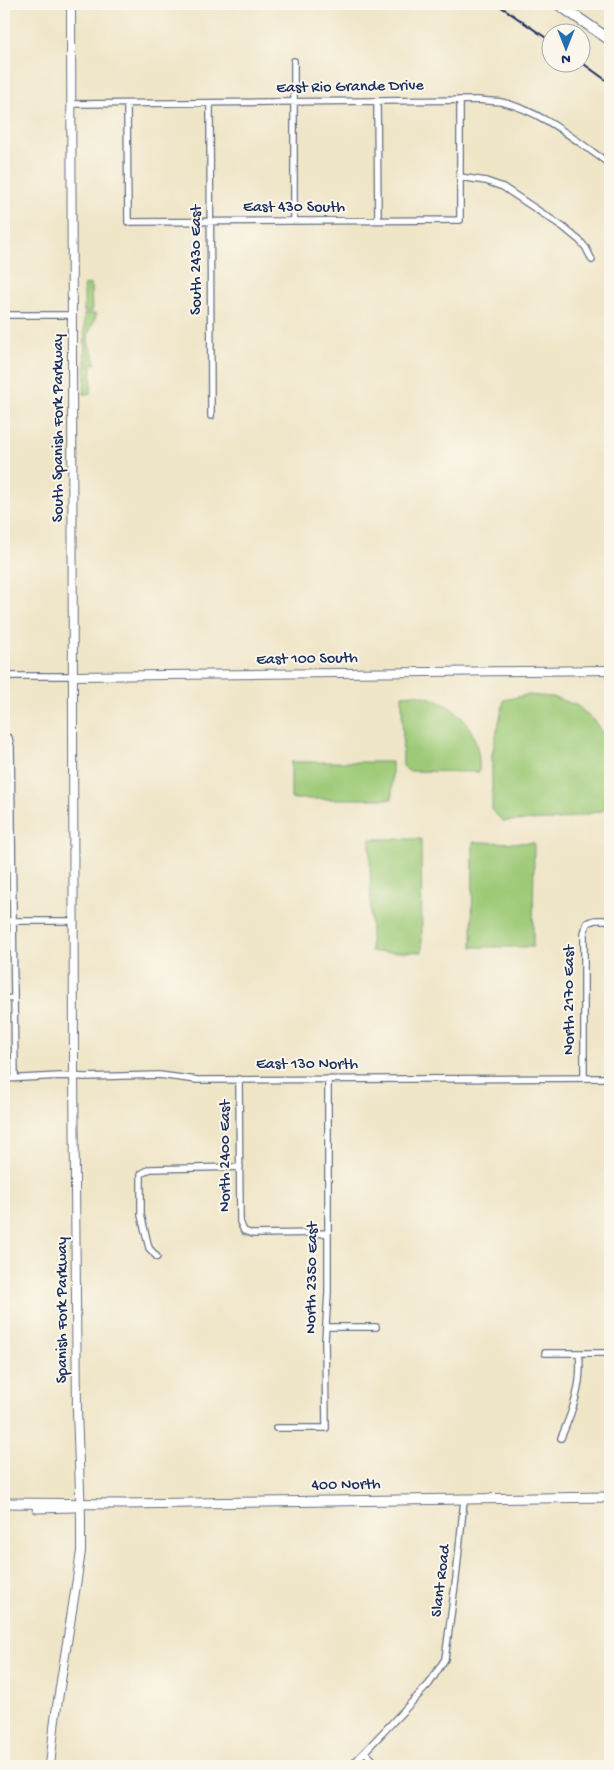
<svg xmlns="http://www.w3.org/2000/svg" width="614" height="1770" viewBox="0 0 614 1770" font-family="'Gochi Hand',sans-serif">
  <style>
    .green { fill: #9eca77; stroke: #5c7c6a }
    .lines { fill: none; stroke-linecap: round; stroke-linejoin: round }
    .minor-casing { stroke: #656f83; stroke-width: 8 }
    .tertiary-casing { stroke: #656f83; stroke-width: 10 }
    .secondary-casing { stroke: #656f83; stroke-width: 11 }
    .trunk-casing { stroke: #656f83; stroke-width: 12 }
    .minor { stroke: #fff; stroke-width: 5.5 }
    .tertiary { stroke: #fff; stroke-width: 8 }
    .secondary { stroke: #fff; stroke-width: 9 }
    .trunk { stroke: #fff; stroke-width: 10 }
    .rail { stroke: #1b2f5e; stroke-width: 2 }
    .labels { text-anchor: middle; dominant-baseline: central; stroke-width: 4; stroke-linejoin: round; paint-order: stroke }
    .street-label { font-size: 16px; fill: #1b2f5e; stroke: #fbf7ec }
  </style>
  <rect width="100%" height="100%" fill="#fbf7ec"/>
  <filter id="ink" filterUnits="userSpaceOnUse"><feTurbulence type="fractalNoise" baseFrequency=".02" numOctaves="2"/><feDisplacementMap in="SourceGraphic" scale="10" xChannelSelector="R" yChannelSelector="G"/><feConvolveMatrix kernelMatrix="1 2 1 2 8 2 1 2 1" color-interpolation-filters="sRGB"/></filter>
  <filter id="wash" filterUnits="userSpaceOnUse"><feTurbulence type="fractalNoise" baseFrequency=".0096" numOctaves="4" result="noise"/><feDisplacementMap in="SourceGraphic" scale="20" xChannelSelector="R" yChannelSelector="G"/><feGaussianBlur stdDeviation="1.12" result="paint"/><feColorMatrix in="noise" values="0 0 0 0 0 0 0 0 0 0 0 0 0 0 0 0 0 1.4 0 .05"/><feComposite in="paint" operator="in"/></filter>
  <g filter="url(#wash)">
    <rect width="100%" height="100%" fill="#efe5c7"/>
    <!-- green -->
    <path class="green" d="M84,284l7,1 1,27h-8z
      M84,314h12c0,9 -7,14 -8,23 -1,10 7,17 8,27h-11z
      M85,366h7l-1,28h-7z
      M415,694c42,8 66,34 64,78l-71,-1 -5,-5 -1,-71z
      M527,695l26,2 25,9 18,17 14,23v63l-51,11 -56,1 -11,-10v-57l12,-54z
      M291,762h101v37h-101z
      M370,839h51l1,113h-51z
      M473,842l61,1 -1,104h-61z"/>
  </g>
  <g filter="url(#ink)">
    <g class="lines">
      <defs>
        <path id="minor" d="M377,101l1,120
          M210,103l1,313
          M72,104l406,-4c7,1 16,1 23,2 41,9 75,39 109,62
          M127,104l1,118 332,-2v-120
          M460,177l26,4 17,6 60,40 17,14 6,7 6,12
          M294,221v-160
          M4,315h68
          M4,676h70
          M4,736l5,2 2,9 4,330
          M4,828h8
          M4,921h70
          M4,999l10,-1
          M584,1078v-145l3,-10 8,-3h15
          M4,1079l56,-3 26,1 73,-2 38,5 413,-2
          M239,1079l1,143 4,9 9,3 75,-1
          M157,1257l-8,-9 -8,-33v-41l9,-5 90,-2
          M326,1327h50
          M545,1353h65
          M276,1428h50l-1,-88 3,-47v-214
          M561,1438c12,-28 22,-54 18,-85
          M365,1752l14,14
          M351,1766l78,-82 16,-25 11,-81 8,-78"/>
        <path id="tertiary" d="M74,676l536,-6
          M50,1766l5,-47 22,-140 4,-28v-33l-4,-107 -3,-343 -3,-1064"/>
        <path id="secondary" d="M4,1503l120,1 486,-7
          M37,1508l37,-1"/>
        <path id="trunk" d="M558,4l52,36"/>
      </defs>
      <!-- minor casing -->
      <use href="#minor" class="minor-casing"/>
      <!-- tertiary casing -->
      <use href="#tertiary" class="tertiary-casing"/>
      <!-- secondary casing -->
      <use href="#secondary" class="secondary-casing"/>
      <!-- trunk casing -->
      <use href="#trunk" class="trunk-casing"/>
      <!-- minor -->
      <use href="#minor" class="minor"/>
      <!-- tertiary -->
      <use href="#tertiary" class="tertiary"/>
      <!-- secondary -->
      <use href="#secondary" class="secondary"/>
      <!-- trunk -->
      <use href="#trunk" class="trunk"/>
      <!-- rail -->
      <path class="rail" d="M497,4l55,38
        M581,62l29,21"/>
    </g>
  </g>
  <g class="labels">
    <!-- street labels -->
    <g class="street-label">
      <text transform="translate(350 88) rotate(-1)">East Rio Grande Drive</text>
      <text x="294" y="208">East 430 South</text>
      <text transform="translate(197 260) rotate(-90)">South 2430 East</text>
      <text transform="translate(59 428) rotate(-90)">South Spanish Fork Parkway</text>
      <text transform="translate(307 660) rotate(-1)">East 100 South</text>
      <text transform="translate(570 1000) rotate(-90)">North 2170 East</text>
      <text x="307" y="1065">East 130 North</text>
      <text transform="translate(226 1156) rotate(-90)">North 2400 East</text>
      <text transform="translate(313 1278) rotate(-89)">North 2350 East</text>
      <text transform="translate(63 1310) rotate(-90)">Spanish Fork Parkway</text>
      <text transform="translate(346 1486) rotate(-1)">400 North</text>
      <text transform="translate(442 1581) rotate(-83)">Slant Road</text>
    </g>
  </g>
  <!-- margin -->
  <rect width="614" height="1770" fill="none" stroke="#fbf7ec" stroke-width="20"/>
  <!-- north arrow -->
  <g transform="translate(566 48) rotate(180)"><circle r="24" fill="#fbf7ec" stroke="#a1a7b3"/>
  <path d="M0-4L9 19L0 12L-9 19Z" fill="#1f6fb2"/>
  <text y="-8" font-size="14" font-weight="bold" text-anchor="middle" fill="#1b2f5e">N</text>
  </g>
</svg>
